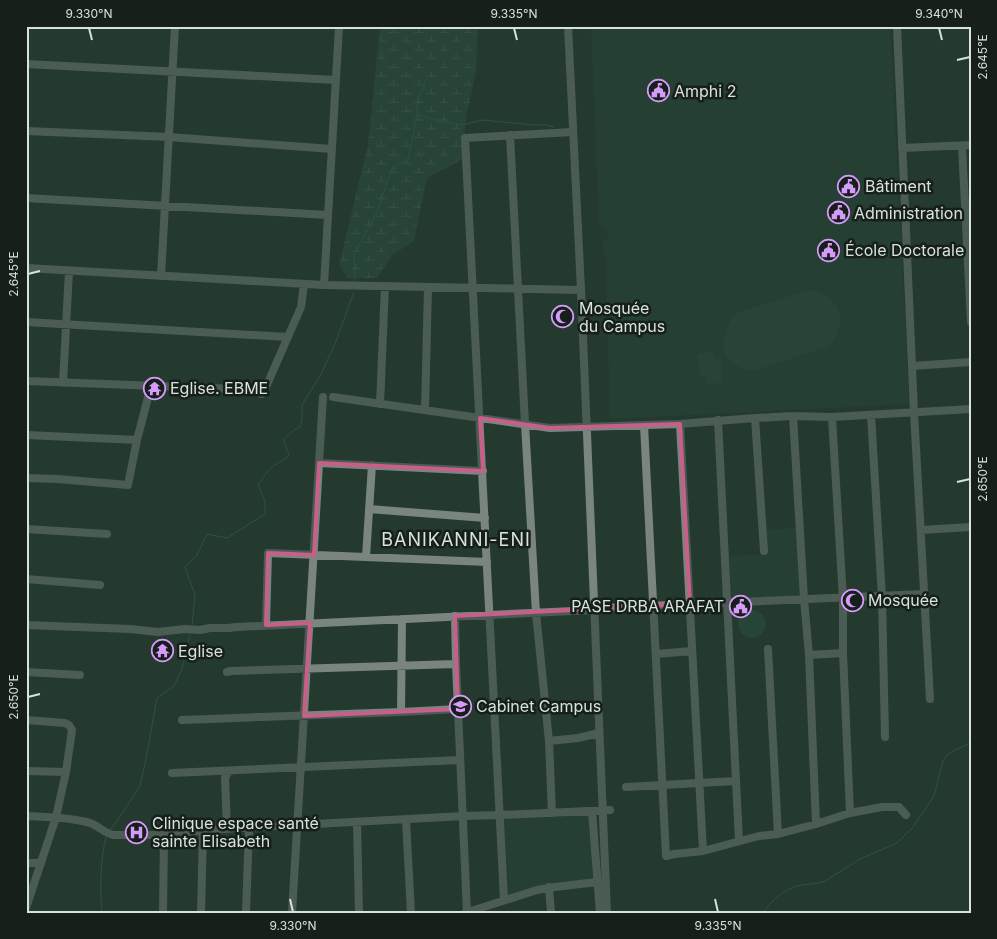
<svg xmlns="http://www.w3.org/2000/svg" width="997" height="939" viewBox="0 0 997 939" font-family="Inter,sans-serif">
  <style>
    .built { fill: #294638 }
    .wetland { fill: url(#wetland-marsh) }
    .garden { fill: #2c503f }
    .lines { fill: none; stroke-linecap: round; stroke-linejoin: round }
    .stream { stroke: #337155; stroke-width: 1 }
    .minor { stroke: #7b8580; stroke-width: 8 }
    .marked { fill: none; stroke: #c95f88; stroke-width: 4; stroke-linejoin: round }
    .ticks { fill: none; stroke: #d6e2db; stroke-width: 2 }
    .labels { text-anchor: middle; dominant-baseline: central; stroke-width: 5; stroke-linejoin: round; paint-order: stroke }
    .poi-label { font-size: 16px; fill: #d6e2db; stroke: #161f1a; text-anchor: start }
    .neighbourhood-label { font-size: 18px; letter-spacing: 1px; fill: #d6e2db; stroke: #161f1a }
    .neatline { fill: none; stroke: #d6e2db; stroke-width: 2 }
    .ticks-label { font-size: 12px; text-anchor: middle; fill: #d6e2db }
  </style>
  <defs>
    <pattern id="wetland-marsh" width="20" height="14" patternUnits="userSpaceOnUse" patternTransform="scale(1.25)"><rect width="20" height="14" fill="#2c503f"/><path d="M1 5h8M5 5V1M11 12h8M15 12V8" fill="none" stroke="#4a695a"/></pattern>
  </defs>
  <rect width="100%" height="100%" fill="#253a2f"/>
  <!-- built -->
  <path class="built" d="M591,26h299l19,378 -299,15 -4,-155v-7l-5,-13 9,-9 -11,-11z
    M796,528l4,68 -69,4 -2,-44 38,-2 -1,-24z
    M591,813l4,67 -89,18 -4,-80z"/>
  <!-- wetland -->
  <path class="wetland" d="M380,26h98l-2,45 -10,46 -3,42 -36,19 -13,63 -22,14 -15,23h-29l-9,-13 29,-120z"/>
  <!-- garden -->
  <path class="garden" d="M811,290c31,7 37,32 19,56l-74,24c-7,1 -13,-1 -19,-4 -22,-12 -12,-37 -2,-53z
    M712,350l3,8 4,-1 4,13 -3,2 3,9 -15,5 -3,-9 -4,1 -4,-14 3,-1 -3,-8z
    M738 624a14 14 0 1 1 28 0a14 14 0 1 1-28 0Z"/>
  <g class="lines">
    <!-- stream -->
    <path class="stream" d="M417,114l22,7 24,4 19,-5 51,5h13l8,2
      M355,282l-1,-27 2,-4 21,-39 14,-41 2,-4 15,-7 1,-4 8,-42v-9l1,-7 6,-11 1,-6
      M192,626l3,-31 -10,-28 12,-12 10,-21 20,4 38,-24v-13l-7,-16c5,-7 10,-16 17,-20 5,-4 10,-5 14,-10 -2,-6 -5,-10 -5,-16l10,-9 6,-3 2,-7v-15l19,-31 14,-30 19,-52
      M109,831l8,-10 23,-35 6,-27 11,-61 17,-12 8,-17 8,-36
      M102,913c-2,-26 -2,-51 4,-76
      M763,913c9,-13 22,-25 38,-28 8,-1 16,-1 24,-4l35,-22 37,-16 16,-16 21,-31 9,-35 4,-6 4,-3 17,-8 3,-3"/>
    <!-- minor -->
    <path class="minor" d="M568,26l13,264 26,623
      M897,26l17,386 16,287
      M26,64l310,16
      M26,131l143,6 163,12
      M510,135l15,289 11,189 13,128 3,72
      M962,146l9,176
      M902,148l69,-3
      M26,198l302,17
      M26,268l298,17 257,5
      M161,276l14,-250
      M324,285l15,-259
      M26,322l262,15
      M912,366l59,-4
      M26,381l211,8 18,2 7,3 4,-7 35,-80 3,-23
      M63,383l6,-112
      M333,397l217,31 130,-4 75,-6 38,-2 39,1 139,-8
      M380,404l5,-118
      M425,410l3,-123
      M871,415l11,182 3,140
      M793,416l11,183 5,56 7,169
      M832,417l11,182v54l7,160
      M755,418l9,133
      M718,420l21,421
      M680,424l23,427
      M644,425l22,431 8,-2 29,-3 56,-15 19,-2 38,-10 34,-11 32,-6h17l7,8
      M26,435l111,5
      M319,463l164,8
      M26,478l32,1 70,6 9,-45 14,-54
      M369,509l116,9
      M26,529l81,5
      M921,530l50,-3
      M366,557l6,-92
      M26,579l74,6
      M455,616l1,48 11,249
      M26,625l104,4 28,3 27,-3 15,1 10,-2h19l7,-1 359,-17 6,-2 323,-14
      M266,625l2,-72 219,9
      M768,649l10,185
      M656,654l36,-3
      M809,655l34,-2
      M26,672l54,3
      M227,672l4,-1 225,-7
      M401,712l1,-93
      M26,720l39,3 4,2 3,5 -6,42 -10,45 -30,91
      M182,720l219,-8 57,-3
      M549,741l29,-3 21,-5
      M26,771l40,1
      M172,773l288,-13
      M626,787l110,-6
      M592,811l8,102
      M26,816c19,1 46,1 64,7 9,3 15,11 24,12h50l39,-5 261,-14 36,-1 110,-5
      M406,820l5,93
      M357,822l2,91
      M227,829l-2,-51 2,-4 3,-3
      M26,863h15
      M549,887l2,26
      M504,900l-39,-762 108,-6
      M163,913l1,-78
      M201,913l2,-83
      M246,913l3,-85
      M292,913l31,-516
      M465,913l72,-23 18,-3 42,-5"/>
  </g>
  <!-- marked area -->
  <path d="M0 0H997V939H0ZM480,418l70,10 130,-4 10,180 -235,12 3,93 -154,7 6,-93 -44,2 2,-72 46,2 5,-92 164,8z" fill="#253a2f" fill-opacity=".55" fill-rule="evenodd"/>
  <path class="marked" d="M480,418l70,10 130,-4 10,180 -235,12 3,93 -154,7 6,-93 -44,2 2,-72 46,2 5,-92 164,8z"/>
  <!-- ticks -->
  <path class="ticks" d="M89,28l3,12M514,28l3,12M939,28l3,12M957,60l13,-3M28,274l12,-3M957,482l13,-3M28,697l12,-3M290,899l3,13M715,899l3,13"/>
  <!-- icons -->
  <defs>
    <symbol id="civic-ring" viewBox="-11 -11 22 22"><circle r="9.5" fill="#161f1a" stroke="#d69bfa" stroke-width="1.5"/><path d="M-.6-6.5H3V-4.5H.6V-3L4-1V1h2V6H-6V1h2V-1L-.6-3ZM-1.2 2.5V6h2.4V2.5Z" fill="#d69bfa"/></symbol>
    <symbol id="mosque-ring" viewBox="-11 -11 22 22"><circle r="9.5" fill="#161f1a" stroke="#d69bfa" stroke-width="1.5"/><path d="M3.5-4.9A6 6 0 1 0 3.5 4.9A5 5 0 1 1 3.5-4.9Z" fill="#d69bfa"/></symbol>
    <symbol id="temple-ring" viewBox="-11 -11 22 22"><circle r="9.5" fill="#161f1a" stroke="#d69bfa" stroke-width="1.5"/><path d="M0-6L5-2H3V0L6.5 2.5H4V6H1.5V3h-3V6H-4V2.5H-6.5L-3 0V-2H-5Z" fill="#d69bfa"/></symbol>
    <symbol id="university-ring" viewBox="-11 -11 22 22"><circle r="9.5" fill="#161f1a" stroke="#d69bfa" stroke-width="1.5"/><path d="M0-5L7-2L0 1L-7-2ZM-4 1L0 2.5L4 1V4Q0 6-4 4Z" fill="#d69bfa"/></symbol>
    <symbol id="hospital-ring" viewBox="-11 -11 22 22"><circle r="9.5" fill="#161f1a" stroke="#d69bfa" stroke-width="1.5"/><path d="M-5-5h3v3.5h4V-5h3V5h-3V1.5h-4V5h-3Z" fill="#d69bfa"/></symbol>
  </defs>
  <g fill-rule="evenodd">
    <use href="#civic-ring" x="646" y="78" width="25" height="25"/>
    <use href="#civic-ring" x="836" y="174" width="25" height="25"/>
    <use href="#civic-ring" x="826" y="200" width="25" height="25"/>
    <use href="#civic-ring" x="816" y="238" width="25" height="25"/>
    <use href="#mosque-ring" x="550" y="304" width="25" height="25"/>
    <use href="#temple-ring" x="142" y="376" width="25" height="25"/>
    <use href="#mosque-ring" x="840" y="588" width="25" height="25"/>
    <use href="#civic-ring" x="728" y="594" width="25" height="25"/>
    <use href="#temple-ring" x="150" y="638" width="25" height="25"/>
    <use href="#university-ring" x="448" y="694" width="25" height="25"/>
    <use href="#hospital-ring" x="124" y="820" width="25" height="25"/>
  </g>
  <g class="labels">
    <!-- poi labels -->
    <g class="poi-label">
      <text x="674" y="91">Amphi 2</text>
      <text x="865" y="186">Bâtiment</text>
      <text x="854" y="213">Administration</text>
      <text x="845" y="250">École Doctorale</text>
      <text x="579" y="308">Mosquée<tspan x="579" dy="18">du Campus</tspan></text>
      <text x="170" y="388">Eglise. EBME</text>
      <text x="868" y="600">Mosquée</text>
      <text x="724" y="606" text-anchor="end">PASE DRBA ARAFAT</text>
      <text x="178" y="651">Eglise</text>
      <text x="476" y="706">Cabinet Campus</text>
      <text x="152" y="823">Clinique espace santé<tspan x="152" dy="18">sainte Elisabeth</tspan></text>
    </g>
    <!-- neighbourhood labels -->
    <g class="neighbourhood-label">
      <text x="456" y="539">BANIKANNI-ENI</text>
    </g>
  </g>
  <!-- border -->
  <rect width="997" height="939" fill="none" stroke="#161f1a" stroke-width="55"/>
  <rect x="28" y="28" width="942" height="884" class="neatline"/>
  <g class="ticks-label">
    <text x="89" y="18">9.330°N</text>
    <text x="514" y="18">9.335°N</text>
    <text x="939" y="18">9.340°N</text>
    <text transform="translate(983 57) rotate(-90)" y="4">2.645°E</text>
    <text transform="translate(14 274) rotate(-90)" y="4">2.645°E</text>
    <text transform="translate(983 479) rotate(-90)" y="4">2.650°E</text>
    <text transform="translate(14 697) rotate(-90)" y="4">2.650°E</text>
    <text x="293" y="930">9.330°N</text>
    <text x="718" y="930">9.335°N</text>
  </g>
</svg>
